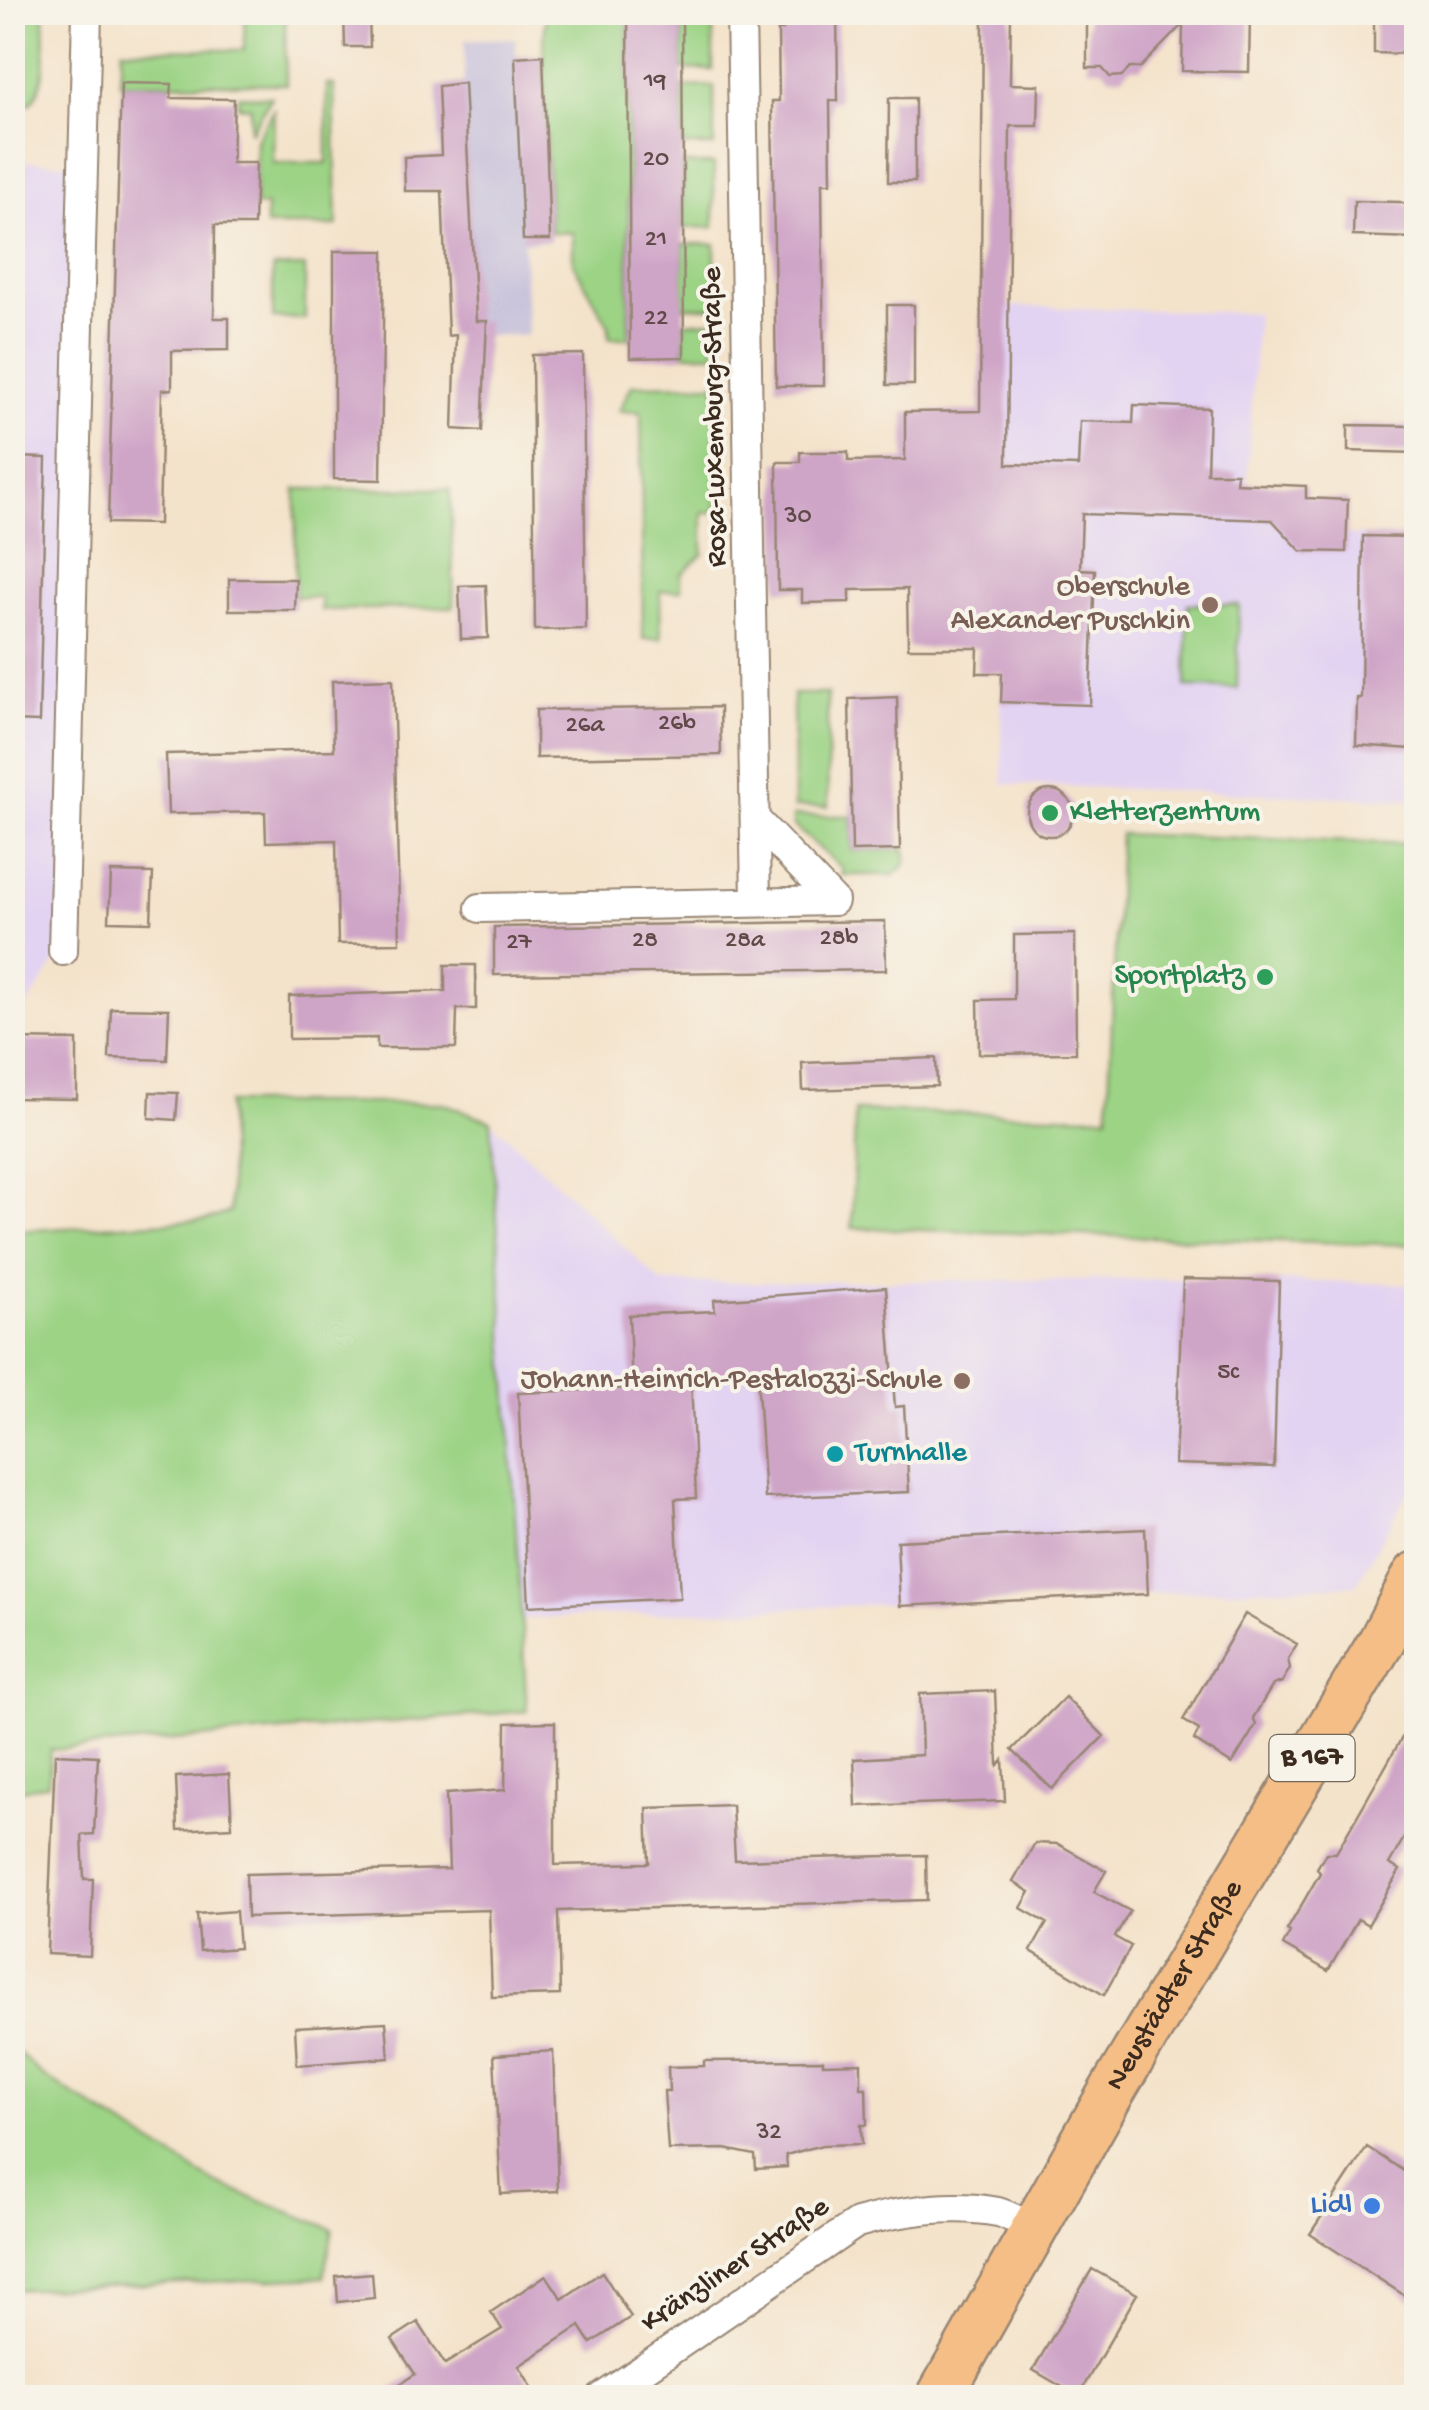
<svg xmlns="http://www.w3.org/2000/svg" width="1429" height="2410" viewBox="0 0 1429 2410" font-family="'Gochi Hand',sans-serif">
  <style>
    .built { fill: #e3d3f2 }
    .industrial { fill: #c6c0da }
    .green { fill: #9cd385; stroke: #6c7e52; stroke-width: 2.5 }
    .building { fill: #cfa5c7 }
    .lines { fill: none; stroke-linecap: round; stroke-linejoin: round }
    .street-casing { stroke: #988674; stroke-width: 32 }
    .primary-casing { stroke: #988674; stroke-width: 50 }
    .street { stroke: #fff; stroke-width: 28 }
    .primary { stroke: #f5be86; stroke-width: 45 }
    .education-dot { fill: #8d6e63; stroke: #f7f3e8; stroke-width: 4 }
    .leisure-dot { fill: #2e9e5b; stroke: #f7f3e8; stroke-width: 4 }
    .culture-dot { fill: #0f9aa8; stroke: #f7f3e8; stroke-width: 4 }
    .shop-dot { fill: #3f7fe0; stroke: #f7f3e8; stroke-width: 4 }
    .labels { text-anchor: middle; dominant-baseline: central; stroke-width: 8; stroke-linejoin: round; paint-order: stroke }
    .number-label { font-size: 25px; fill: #604948 }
    .shield { fill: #f7f3e8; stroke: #73665b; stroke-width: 2.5 }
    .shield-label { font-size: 28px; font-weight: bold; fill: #3b2a1e }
    .street-label { font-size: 30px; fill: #3b2a1e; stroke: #f7f3e8 }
    .education-label { font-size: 30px; fill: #785e54; stroke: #f7f3e8; text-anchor: end }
    .leisure-label { font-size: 30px; fill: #27864d; stroke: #f7f3e8; text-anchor: start }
    .culture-label { font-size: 30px; fill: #0d838f; stroke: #f7f3e8; text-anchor: start }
    .shop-label { font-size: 30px; fill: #366cbe; stroke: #f7f3e8; text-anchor: end }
  </style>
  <rect width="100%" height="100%" fill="#f7f3e8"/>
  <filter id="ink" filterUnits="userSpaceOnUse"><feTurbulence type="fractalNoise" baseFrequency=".01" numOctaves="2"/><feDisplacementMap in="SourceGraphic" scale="20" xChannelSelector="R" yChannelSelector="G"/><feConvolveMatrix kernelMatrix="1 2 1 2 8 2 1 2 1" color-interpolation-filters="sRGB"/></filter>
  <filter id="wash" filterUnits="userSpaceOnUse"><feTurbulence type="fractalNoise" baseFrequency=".0048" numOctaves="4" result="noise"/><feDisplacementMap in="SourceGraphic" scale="40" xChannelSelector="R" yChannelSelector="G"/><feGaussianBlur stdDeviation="2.25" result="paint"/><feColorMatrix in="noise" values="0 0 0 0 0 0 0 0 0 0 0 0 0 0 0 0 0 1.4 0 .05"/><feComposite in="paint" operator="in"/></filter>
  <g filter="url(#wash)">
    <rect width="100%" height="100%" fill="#f4e3cb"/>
    <!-- built -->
    <path class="built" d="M13,161l69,3 -19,787 -39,60 -11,4z
      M1008,306l249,7 -10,170 59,3 1,12 41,2 -1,35 69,2v263l-413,-16 -2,-82z
      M491,1121l171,162 521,-4 233,5v194l-60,107 -835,34z"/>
    <!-- industrial -->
    <path class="industrial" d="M515,38l1,18 27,-1 7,186 -27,1 5,93 -80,1 -11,-250 27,-3 1,-43z"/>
    <!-- green -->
    <path class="green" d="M13,12l31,1c0,29 6,68 -14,91h-17z
      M245,13h40l1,71 -166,-1 2,-34 122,1z
      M546,13h82l1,325h-20v-12l-36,-63v-30l-23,-1 -7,-177z
      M682,13h31v57l-31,-1z
      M327,84l7,1 3,141h-71v-20h-11l1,-66 18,-32 -1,55h54z
      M714,86v60h-31l-1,-59z
      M238,96l33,1 -21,36 1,-26 -13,-1z
      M683,164h31v63l-31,1z
      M683,244h32v63h-32z
      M273,267h32v52l-32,-1z
      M715,321v33h-31l-1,-32z
      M716,384l1,128h-14v42l-22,20v16l-21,1 1,47 -18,1 -2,-227 -22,-1 13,-26z
      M296,489h154l4,118 -133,3v-13h-26z
      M1188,604l51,1 -2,83 -51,-1z
      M793,694h34l1,113h-34z
      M793,816h58l1,35 54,-2v15l-12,11h-52l1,-6 -50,-44z
      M1120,834l296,10v401l-564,-17 3,-117 253,5z
      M228,1103h215l48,18 36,590 -476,39 -3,34 -35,8v-561l194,-11 23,-8z
      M13,2048l30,28 174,108 116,45 -9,48 -311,13z"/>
    <g id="blocks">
      <!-- building -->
      <path class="building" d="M344,12h25l1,35h-25z
        M628,12h54l2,345 -54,1z
        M782,12h55l1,89h-8l1,82h-9l2,203h-48l-4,-285h7l-1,-71h5z
        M983,12h28l-1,72 29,1 -1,41h-28l-3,338 71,2 2,-45 53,2 1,-18 75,3 -2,65h30l-1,10 70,3v12l42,2 -2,52 -45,-1 -29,-31 -190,-6 -2,55 15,1 -5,135 -89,-3 1,-29h-25l1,-25h-70l-1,-59 -57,1v12l-48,1v-13h-24l-1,-128h23v-10h48v9l57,-1v-48l75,-1z
        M1087,12h60v5l68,2v-7h35l-1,60 -67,-1 1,-47 -43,44h-10l-8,8 -12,1 -8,-9h-15z
        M1374,17l42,1v36l-42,-1z
        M543,55l7,185h-27l-8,-183z
        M121,83l51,1 -1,14 63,1 -2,64h24l-2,62h-39l-1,93h15v32l-57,1v38l-10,1 -3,134 -51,-1z
        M464,83l12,238h11l-5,110 -29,-2 3,-94 -8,1 -6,-145h-37l-1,-34 37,-2 -3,-69z
        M889,98h26v84h-27z
        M1354,201l46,1 16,6v30l-63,-2z
        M334,251h50l-3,229 -47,-1z
        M887,305h27v80h-27z
        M583,354l3,275 -51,1 -3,-275z
        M1348,425l68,1v27l-68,-2z
        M12,457l34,1 -7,264 -27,-1z
        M1363,536l53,1v211l-4,1 -56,-4 1,-47h4z
        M229,579h67l-1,31h-66z
        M486,585l2,53 -27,1 -2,-53z
        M393,679l7,264 -62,1 -2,-104 -70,2 -1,-30 -97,2 -2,-60 168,-4 -2,-69z
        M897,697l3,153 -48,1 -3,-152z
        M720,707l1,48 -185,3v-48z
        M1027 813a23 23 0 1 1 46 0a23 23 0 1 1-46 0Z
        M111,872l42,1 -2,49 -42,-1z
        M885,921l1,49 -392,5v-48z
        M1075,934l1,119 -97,1 -1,-54 36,-1v-64z
        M445,965h31v44h-19l-1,39h-79v-10l-88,1v-43l156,-5z
        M111,1008l58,1 -2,51 -58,-2z
        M12,1039l65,1v59l-65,-1z
        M936,1058l1,28 -134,4 -1,-27z
        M150,1092l28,1 -2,27 -27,-2z
        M1183,1279l96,2 -5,186 -99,-3z
        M886,1287l9,120 9,-1 5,86 -144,6 -8,-124 -66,5 5,119 -21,1 5,99 -151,8 -11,-213 114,-5 -3,-73 86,-4 -1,-11z
        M1145,1529l3,65 -248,12 -3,-65z
        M1245,1614l52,30 -9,15 2,9 -8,14 -9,3 -8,13 -12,20 3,7 -24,39 -38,-24 5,-10 -16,-10z
        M995,1691l3,74 5,-5 2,41 -149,5 -2,-47 68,-4 -2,-61z
        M1065,1697l39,39 -52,53 -40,-39z
        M1416,1713v104l-27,47 11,6 -32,55 -10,-6 -30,52 -45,-26 7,-13 -3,-2 33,-57 -3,-5 9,-15h10z
        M555,1722v143l94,-2 -2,-55 85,-3 3,55 191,-5 1,45 -369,11 2,84 -68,2 -3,-87 -242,7 -1,-43 203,-5 -3,-75 59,-4 1,-67z
        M55,1754l43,2 -4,78 -12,1 2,44h9l-3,77 -43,-2z
        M229,1774l3,53 -54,3 -2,-53z
        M1035,1843l23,1 48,27 -12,21 36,19 -15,26 16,9 -27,49 -73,-44 16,-28 -26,-15 9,-16 -17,-10z
        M236,1911l3,37 -39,3 -3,-37z
        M386,2022l3,36 -92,7 -2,-38z
        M553,2051l5,140 -57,3 -7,-139z
        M823,2060v4l38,-1v25h5l1,37h-6l1,19 -40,1 -36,10 1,12 -31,2 -1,-14 -30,-6 -57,1 -4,-59h5l-1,-24 36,-1v-5z
        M1367,2147l49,32v124l-106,-69z
        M1092,2269l45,25 -59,102 -45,-26z
        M602,2272l29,45 -40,26 -11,-17 -61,40 14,23 -13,9h-141l36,-24 -23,-35 26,-17 27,42 57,-35 -11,-17 55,-37 16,24z
        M372,2273l2,25 -36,4 -2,-26z"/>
    </g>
  </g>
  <g filter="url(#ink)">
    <use href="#blocks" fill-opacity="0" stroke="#988674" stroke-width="2.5"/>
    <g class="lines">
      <defs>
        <path id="street" d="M741,12l15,890
          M755,819l79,82
          M480,908l354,-7
          M63,951l24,-939
          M601,2398l256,-175c43,-12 96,-20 141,-11 12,3 24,11 35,17"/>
        <g id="primary">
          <path id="s1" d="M939,2398l173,-307 269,-449 35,-67"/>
        </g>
      </defs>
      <!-- street casing -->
      <use href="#street" class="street-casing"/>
      <!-- primary casing -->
      <use href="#primary" class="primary-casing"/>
      <!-- street -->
      <use href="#street" class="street"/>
      <!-- primary -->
      <use href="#primary" class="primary"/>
    </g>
  </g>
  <!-- markers -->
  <g class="education-dot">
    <circle cx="1210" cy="605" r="10"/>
    <circle cx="962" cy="1381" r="10"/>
  </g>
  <g class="leisure-dot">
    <circle cx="1050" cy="813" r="10"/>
    <circle cx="1265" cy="977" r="10"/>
  </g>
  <circle class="culture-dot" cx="835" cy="1454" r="10"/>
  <circle class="shop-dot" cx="1372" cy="2206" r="10"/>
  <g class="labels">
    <!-- number labels -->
    <g class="number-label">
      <text x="655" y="82">19</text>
      <text x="656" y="160">20</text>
      <text x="656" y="240">21</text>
      <text x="656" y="319">22</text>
      <text x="798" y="517">30</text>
      <text x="677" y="724">26b</text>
      <text x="585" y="726">26a</text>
      <text x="839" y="939">28b</text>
      <text x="645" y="941">28</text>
      <text x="745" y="941">28a</text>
      <text x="519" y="943">27</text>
      <text x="1228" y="1373">5c</text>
      <text x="769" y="2133">32</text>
    </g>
    <!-- shield labels -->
    <rect class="shield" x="1269.5" y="1735" width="85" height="46" rx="8"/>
    <g class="shield-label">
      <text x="1312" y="1758">B 167</text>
    </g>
    <!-- street labels -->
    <g class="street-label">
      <text transform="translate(716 417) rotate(-91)">Rosa-Luxemburg-Straße</text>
      <text stroke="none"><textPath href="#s1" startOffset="475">Neustädter Straße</textPath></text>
      <text transform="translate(736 2266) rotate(-34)">Kränzliner Straße</text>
    </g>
    <!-- education labels -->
    <g class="education-label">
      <text x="1190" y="588">Oberschule<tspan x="1190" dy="34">Alexander Puschkin</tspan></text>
      <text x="942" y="1381">Johann-Heinrich-Pestalozzi-Schule</text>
    </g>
    <!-- leisure labels -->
    <g class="leisure-label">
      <text x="1070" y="813">Kletterzentrum</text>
      <text x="1245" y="977" text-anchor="end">Sportplatz</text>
    </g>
    <!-- culture labels -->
    <g class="culture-label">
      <text x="855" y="1454">Turnhalle</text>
    </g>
    <!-- shop labels -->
    <g class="shop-label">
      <text x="1352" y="2206">Lidl</text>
    </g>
  </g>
  <!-- margin -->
  <rect width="1429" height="2410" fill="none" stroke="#f7f3e8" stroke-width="50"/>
</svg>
